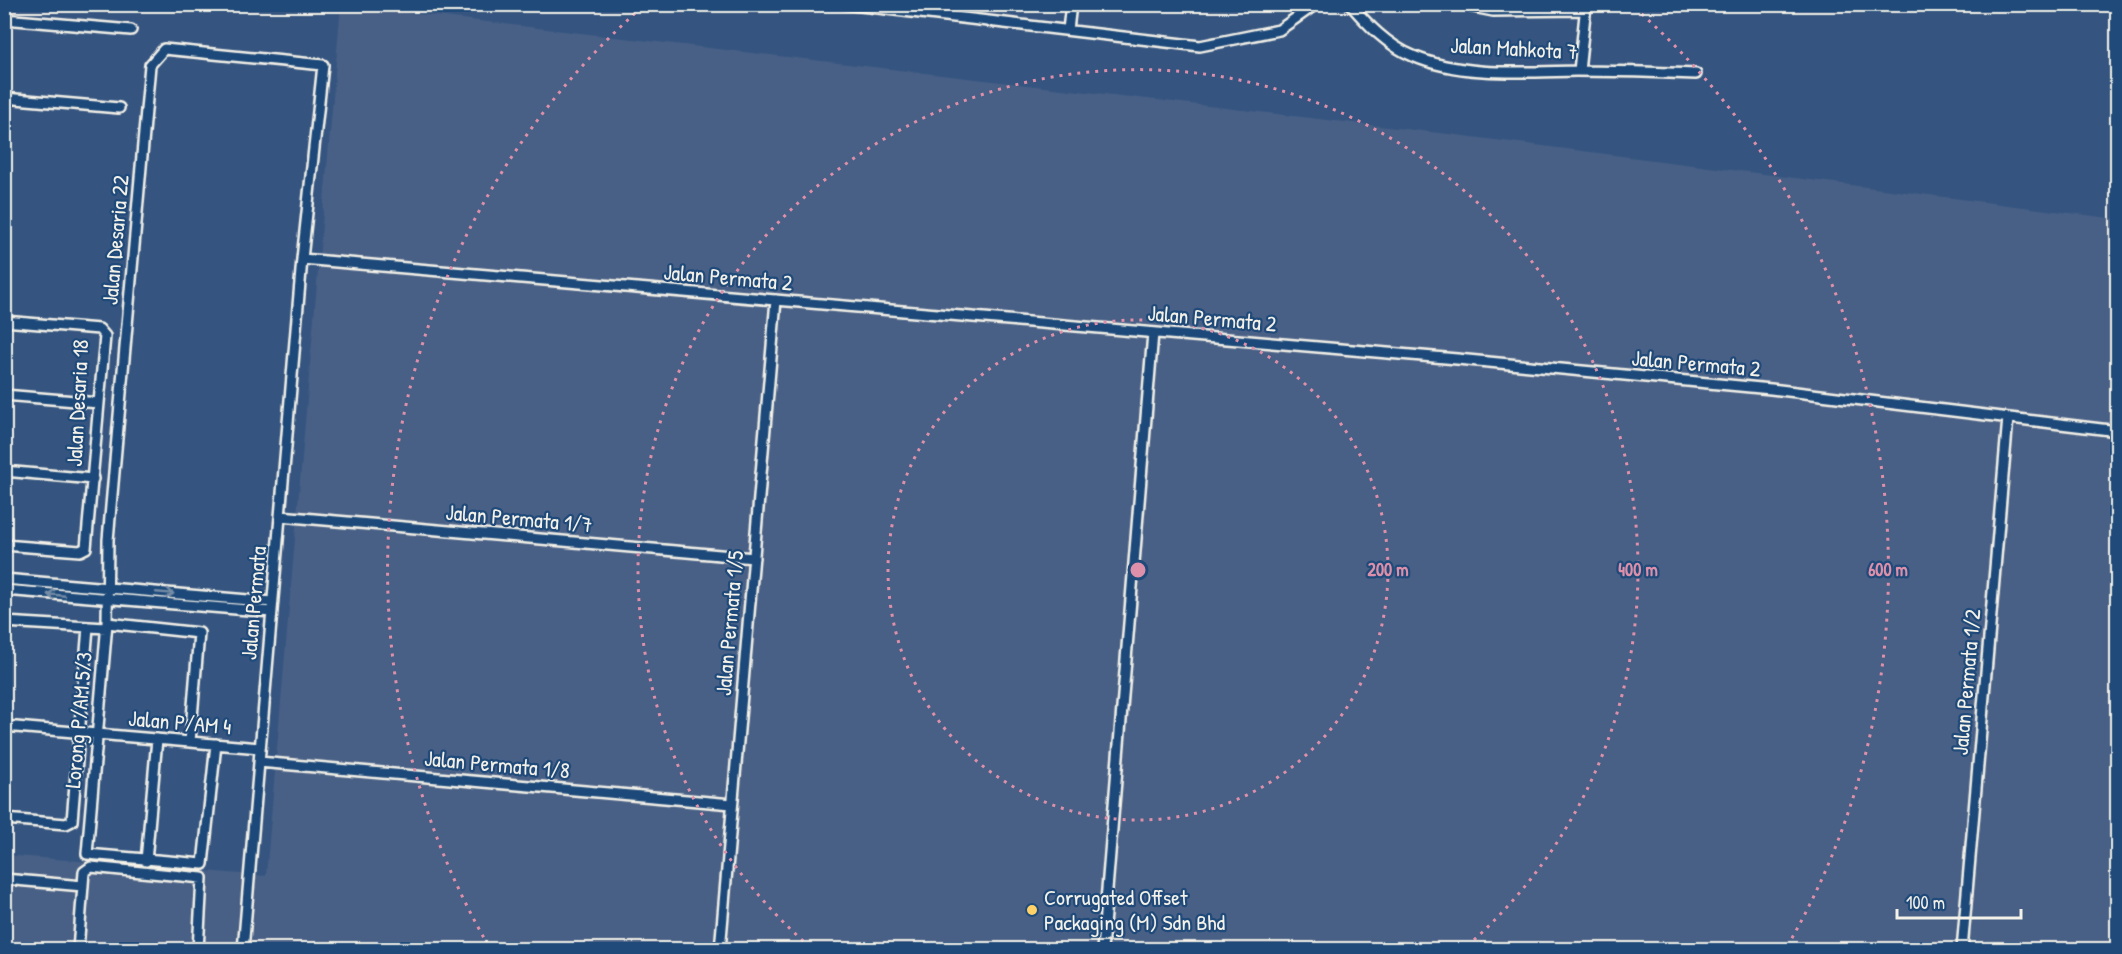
<svg xmlns="http://www.w3.org/2000/svg" width="2122" height="954" viewBox="0 0 2122 954" font-family="'Patrick Hand',sans-serif">
  <style>
    .built { fill: #486086 }
    .lines { fill: none; stroke-linecap: round; stroke-linejoin: round }
    .minor-casing { stroke: #f4f1e8; stroke-width: 14 }
    .minor { stroke: #1f4a7a; stroke-width: 9 }
    .oneway { stroke: #748da6 }
    .ring { fill: none; stroke: #de8fa9; stroke-width: 3; stroke-dasharray: 3 6 }
    .poi-dot { fill: #ffd166; stroke: #1f4a7a; stroke-width: 2 }
    .labels { text-anchor: middle; dominant-baseline: central; stroke-width: 4.5; stroke-linejoin: round; paint-order: stroke }
    .street-label { font-size: 22px; fill: #f4f1e8; stroke: #1f4a7a }
    .poi-label { font-size: 22px; fill: #f4f1e8; stroke: #1f4a7a; text-anchor: start }
    .centre { fill: #de8fa9; stroke: #1f4a7a; stroke-width: 3 }
    .ring-label { font-size: 18px; text-anchor: middle; font-weight: bold; fill: #de8fa9; stroke: #1f4a7a; stroke-width: 4.5; stroke-linejoin: round; paint-order: stroke }
  </style>
  <rect width="100%" height="100%" fill="#355580"/>
  <filter id="ink" filterUnits="userSpaceOnUse"><feTurbulence type="fractalNoise" baseFrequency=".0167" numOctaves="2"/><feDisplacementMap in="SourceGraphic" scale="12" xChannelSelector="R" yChannelSelector="G"/><feConvolveMatrix kernelMatrix="1 2 1 2 8 2 1 2 1" color-interpolation-filters="sRGB"/></filter>
  <g filter="url(#ink)">
    <!-- built -->
    <path class="built" d="M341,5l1115,130 661,84v730l-2112,1 -1,-95 262,21z"/>
    <g class="lines">
      <defs>
        <path id="minor" d="M844,4l356,42 79,-16 37,-26
          M1350,4c18,21 37,41 63,52 49,21 111,16 163,15 40,0 80,1 120,3
          M1458,4l35,7 93,-1
          M4,19l127,11
          M1068,30l3,-26
          M1579,71l7,-66
          M4,98l115,10
          M302,259l1155,100 314,30 347,42
          M4,321l95,8 6,7 -19,212 -6,3 -76,-6
          M4,395l95,8
          M4,471l89,8
          M280,516l474,42
          M4,579l268,23
          M4,590l268,22
          M4,622l102,6
          M107,623l92,10 -9,109
          M4,726l256,22
          M216,744l-13,120 -116,-10 20,-231 1,-83 42,-475 14,-16 159,16 -21,194 -59,691
          M259,762l473,42
          M4,819l62,5 6,-3 16,-194
          M146,861l11,-122
          M4,879l79,7
          M78,950l6,-78 7,-5 111,11 -4,72
          M720,950l56,-650
          M1102,950l51,-617
          M1962,950l46,-532"/>
      </defs>
      <!-- minor casing -->
      <use href="#minor" class="minor-casing"/>
      <!-- minor -->
      <use href="#minor" class="minor"/>
    </g>
    <!-- one-way arrows -->
    <defs><path id="oneway-shaft" d="M-6 0H5M1.5-3L5.5 0L1.5 3" fill="none" stroke-width="1.6" stroke-linecap="round" stroke-linejoin="round" transform="scale(1.5)"/></defs>
    <g class="oneway">
      <use href="#oneway-shaft" transform="translate(165 593) rotate(5)"/>
      <use href="#oneway-shaft" transform="translate(56 595) rotate(-175)"/>
    </g>
  </g>
  <!-- distance rings -->
  <g class="ring">
    <circle cx="1138" cy="570" r="250"/>
    <path d="M810 947A500 500 0 1 1 1466 947"/>
    <path d="M488 945A750 750 0 0 1 641 8M1635 8A750 750 0 0 1 1788 945"/>
  </g>
  <!-- markers -->
  <circle class="poi-dot" cx="1032" cy="910" r="6"/>
  <g class="labels">
    <!-- street labels -->
    <g class="street-label">
      <text transform="translate(1514 48) rotate(3)">Jalan Mahkota 7</text>
      <text transform="translate(115 240) rotate(-85)">Jalan Desaria 22</text>
      <text transform="translate(728 277) rotate(5)">Jalan Permata 2</text>
      <text transform="translate(1212 318) rotate(5)">Jalan Permata 2</text>
      <text transform="translate(1696 363) rotate(5)">Jalan Permata 2</text>
      <text transform="translate(77 403) rotate(-87)">Jalan Desaria 18</text>
      <text transform="translate(519 518) rotate(5)">Jalan Permata 1/7</text>
      <text transform="translate(253 603) rotate(-85)">Jalan Permata</text>
      <text transform="translate(729 623) rotate(-85)">Jalan Permata 1/5</text>
      <text transform="translate(1966 682) rotate(-85)">Jalan Permata 1/2</text>
      <text transform="translate(78 720) rotate(-85)">Lorong P/AM 5/3</text>
      <text transform="translate(180 722) rotate(5)">Jalan P/AM 4</text>
      <text transform="translate(497 764) rotate(5)">Jalan Permata 1/8</text>
    </g>
    <!-- poi labels -->
    <g class="poi-label">
      <text x="1044" y="897">Corrugated Offset<tspan x="1044" dy="25">Packaging (M) Sdn Bhd</tspan></text>
    </g>
  </g>
  <circle cx="1138" cy="570" r="9" class="centre"/>
  <g class="ring-label">
    <text x="1388" y="576">200 m</text>
    <text x="1638" y="576">400 m</text>
    <text x="1888" y="576">600 m</text>
  </g>
  <!-- margin -->
  <rect width="2122" height="954" fill="none" stroke="#1f4a7a" stroke-width="24"/>
  <rect x="12" y="12" width="2098" height="930" fill="none" stroke="#f4f1e8" stroke-width="2" filter="url(#ink)"/>
  <!-- scale -->
  <path d="M1897 909v9h124v-9" fill="none" stroke="#f4f1e8" stroke-width="3"/>
  <text x="1906" y="909" font-size="18" fill="#f4f1e8" stroke="#1f4a7a" stroke-width="4.5" paint-order="stroke">100 m</text>
</svg>
